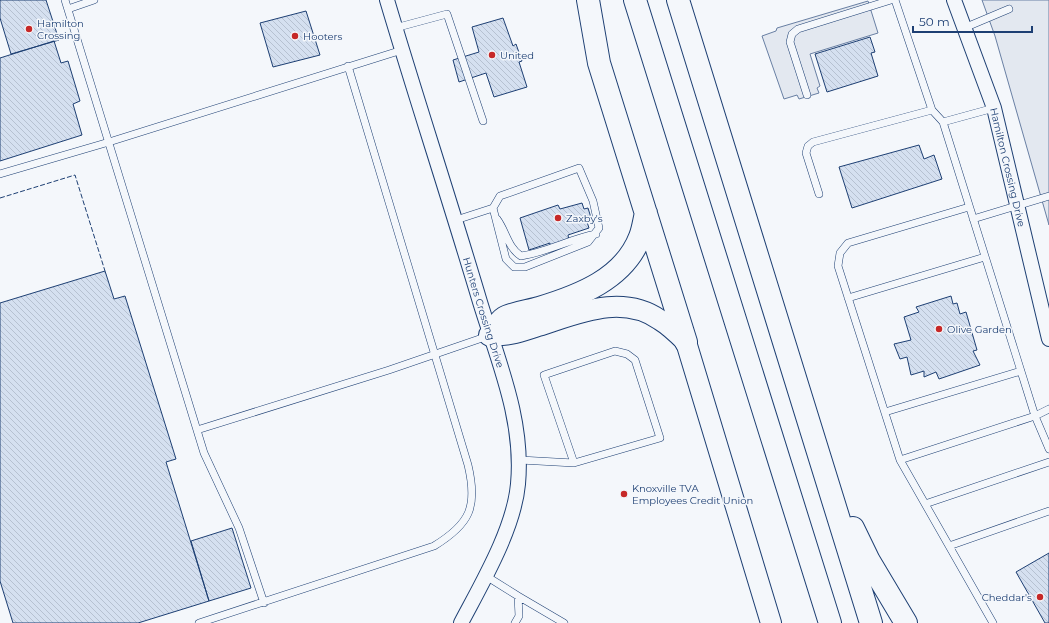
<svg xmlns="http://www.w3.org/2000/svg" width="1049" height="623" viewBox="0 0 1049 623" font-family="Montserrat,sans-serif">
  <style>
    .parking { fill: #e3e8f0; stroke: #687fa3 }
    .building { fill: url(#building-back-hatch); stroke: #1d3f73 }
    .lines { fill: none; stroke-linecap: round; stroke-linejoin: round }
    .service-casing { stroke: #1d3f73; stroke-width: 8 }
    .minor-casing { stroke: #1d3f73; stroke-width: 16 }
    .secondary-casing { stroke: #1d3f73; stroke-width: 22 }
    .trunk-casing { stroke: #1d3f73; stroke-width: 24 }
    .service { stroke: #f4f7fb; stroke-width: 7 }
    .minor { stroke: #f4f7fb; stroke-width: 14 }
    .secondary { stroke: #f4f7fb; stroke-width: 20 }
    .trunk { stroke: #f4f7fb; stroke-width: 22 }
    .fence { stroke: #1d3f73; stroke-width: 1; stroke-dasharray: 5 2; stroke-linecap: butt }
    .poi-dot { fill: #c62828; stroke: #f4f7fb; stroke-width: 1.5 }
    .labels { text-anchor: middle; dominant-baseline: central; stroke-width: 3; stroke-linejoin: round; paint-order: stroke }
    .poi-label { font-size: 10px; fill: #1d3f73; stroke: #f4f7fb; text-anchor: start }
    .street-label { font-size: 10px; fill: #1d3f73; stroke: #f4f7fb }
  </style>
  <defs>
    <pattern id="building-back-hatch" width="6" height="6" patternUnits="userSpaceOnUse"><rect width="6" height="6" fill="#d5e0f0"/><path d="M-1 5l2 2M0 0l6 6M5-1l2 2" fill="none" stroke="#b6c1d1"/></pattern>
  </defs>
  <rect width="100%" height="100%" fill="#f4f7fb"/>
  <!-- parking -->
  <path class="parking" d="M982,0h67v225l-54,-189z
    M868,1l10,32 -68,21 10,32 -3,2 2,5 -20,6 -2,-4 -13,4 -22,-63 14,-5 1,-3z"/>
  <!-- building -->
  <path class="building" d="M0,0h46l13,40 -48,14 -11,-36z
    M306,11l14,44 -47,12 -13,-44z
    M503,18l10,28 3,-2 6,17 -3,1 8,25 -33,10 -8,-24 -27,9 -6,-22 26,-8 -7,-25z
    M870,37l5,15 -4,1 7,23 -51,16 -12,-38z
    M54,41l7,22 7,-2 12,40 -7,3 9,31 -82,26v-103z
    M919,145l5,14 10,-4 8,24 -90,29 -13,-41z
    M582,203l2,6 4,-1 4,13 -5,1 2,6 -21,7 1,6 -19,6v-4l-21,7 -9,-32 38,-13 2,4z
    M105,271l9,28 11,-3 51,163 -10,3 43,139 -71,22h-125l-13,-42v-278z
    M951,296l2,8 4,-1 3,11 6,-2 11,38 -4,1 7,14 -41,14 -3,-7 -12,5v-6l-13,4 -4,-18 -7,2 -6,-15 17,-4 -7,-23 15,-5 -3,-5z
    M232,528l19,60 -42,13 -18,-60z
    M1049,553v70h-4l-29,-51z"/>
  <g class="lines">
    <defs>
      <path id="service" d="M65,0l139,453 35,75 25,75
        M895,0l37,110 11,12 51,-14
        M68,9l26,-9
        M395,28l52,-14 36,107
        M964,28l45,-19
        M807,95l-17,-53 2,-8 6,-5 93,-29
        M943,122l92,294 14,-7
        M0,174l109,-32 293,-92
        M819,194l-13,-41 2,-7 5,-4 119,-32
        M969,207l-121,36 -8,10 -2,13 62,194 93,163
        M497,219c9,12 11,29 24,37 26,-4 49,-17 75,-22
        M973,219l76,-23
        M456,220l37,-12 7,-12 79,-28 14,33 6,27 -11,14 -63,25h-11l-8,-8 -13,-51
        M848,298l137,-41
        M885,412l136,-41
        M197,430l192,-60 99,-34
        M520,460l54,3 86,-25 -25,-78 -8,-6 -12,-3 -71,24 30,88
        M900,460l135,-44 14,33
        M925,504l124,-42
        M949,546l100,-35
        M486,576l32,20 1,20 -4,7
        M518,596l46,27
        M199,623l235,-77c36,-22 44,-39 34,-81l-120,-399"/>
      <g id="minor">
        <path id="s1" d="M387,0c30,101 63,201 93,302 18,59 44,118 38,182 -4,45 -36,99 -57,139"/>
        <path id="s2" d="M954,0l40,108 55,231"/>
      </g>
      <path id="secondary" d="M490,335c20,1 29,-3 48,-9 39,-12 83,-33 122,-6 10,6 18,14 26,22l85,281"/>
      <path id="trunk" d="M588,0l11,63 87,279
        M635,0l195,623
        M678,0l193,623
        M490,335c4,-5 9,-14 14,-17 8,-5 26,-7 35,-10 40,-12 85,-29 101,-71 3,-7 4,-16 6,-24
        M853,528l16,33 37,62"/>
    </defs>
    <!-- service casing -->
    <use href="#service" class="service-casing"/>
    <!-- minor casing -->
    <use href="#minor" class="minor-casing"/>
    <!-- secondary casing -->
    <use href="#secondary" class="secondary-casing"/>
    <!-- trunk casing -->
    <use href="#trunk" class="trunk-casing"/>
    <!-- service -->
    <use href="#service" class="service"/>
    <!-- minor -->
    <use href="#minor" class="minor"/>
    <!-- secondary -->
    <use href="#secondary" class="secondary"/>
    <!-- trunk -->
    <use href="#trunk" class="trunk"/>
    <!-- fence -->
    <path class="fence" d="M0,198l75,-23 30,96"/>
  </g>
  <!-- markers -->
  <g class="poi-dot">
    <circle cx="29" cy="29" r="4"/>
    <circle cx="295" cy="36" r="4"/>
    <circle cx="492" cy="55" r="4"/>
    <circle cx="558" cy="218" r="4"/>
    <circle cx="939" cy="329" r="4"/>
    <circle cx="624" cy="494" r="4"/>
    <circle cx="1040" cy="597" r="4"/>
  </g>
  <g class="labels">
    <!-- poi labels -->
    <g class="poi-label">
      <text x="37" y="23">Hamilton<tspan x="37" dy="12">Crossing</tspan></text>
      <text x="303" y="36">Hooters</text>
      <text x="500" y="55">United</text>
      <text x="566" y="218">Zaxby's</text>
      <text x="947" y="329">Olive Garden</text>
      <text x="632" y="488">Knoxville TVA<tspan x="632" dy="12">Employees Credit Union</tspan></text>
      <text x="1032" y="597" text-anchor="end">Cheddar's</text>
    </g>
    <!-- street labels -->
    <g class="street-label">
      <text stroke="none"><textPath href="#s2" startOffset="176">Hamilton Crossing Drive</textPath></text>
      <text stroke="none"><textPath href="#s1" startOffset="327">Hunters Crossing Drive</textPath></text>
    </g>
  </g>
  <!-- scale -->
  <path d="M913 26v6h119v-6" fill="none" stroke="#1d3f73" stroke-width="2"/>
  <text x="919" y="26" font-size="12" fill="#1d3f73" stroke="#f4f7fb" stroke-width="3" paint-order="stroke">50 m</text>
</svg>
